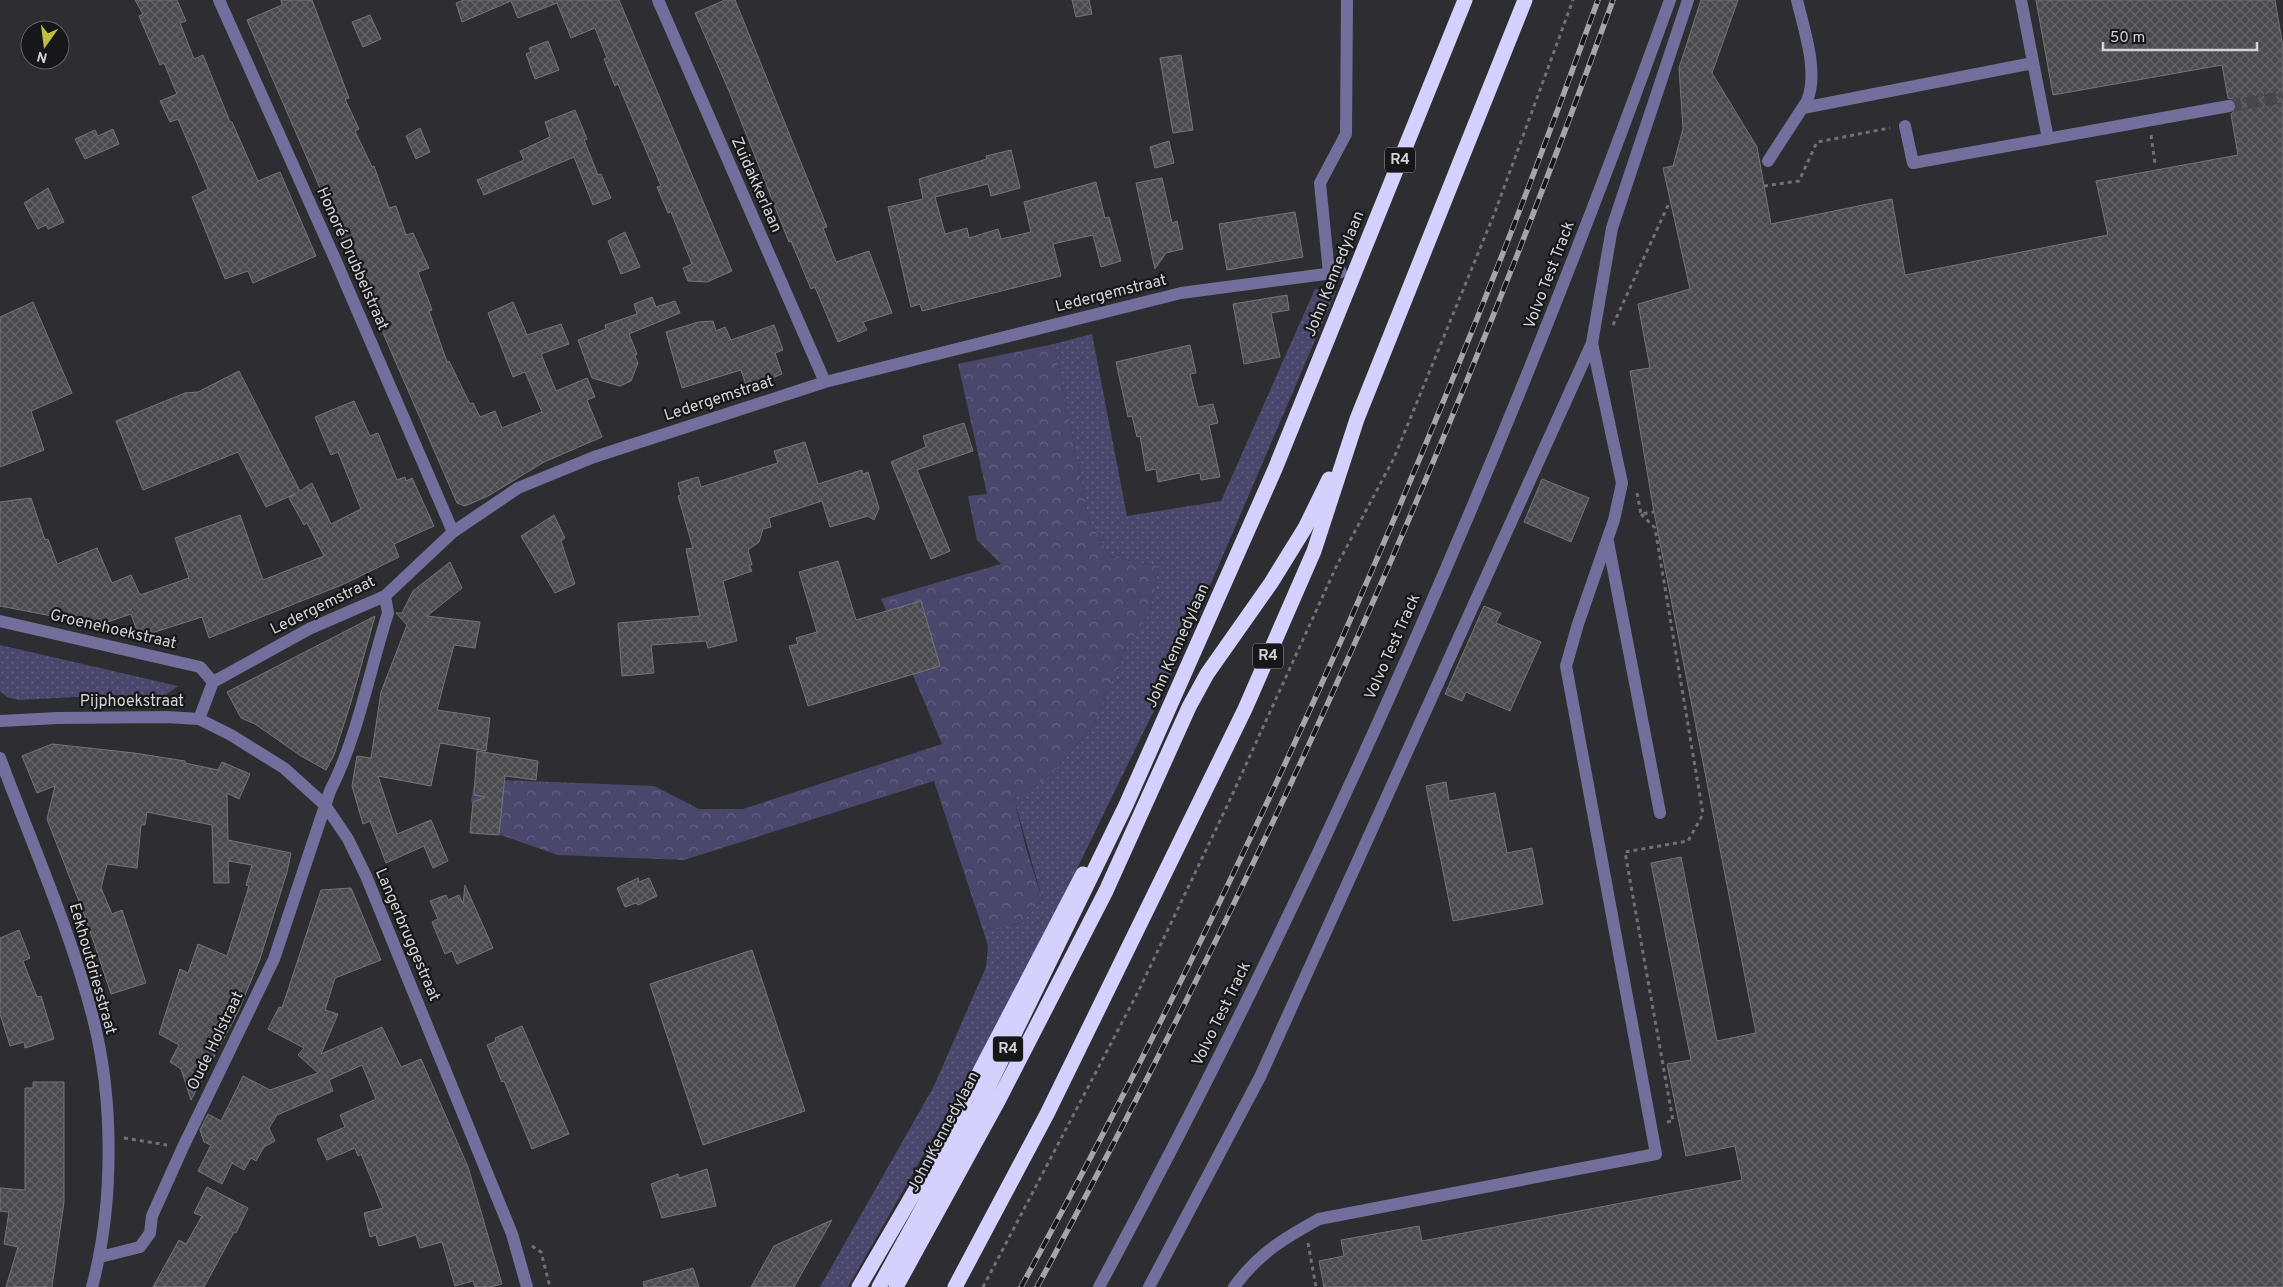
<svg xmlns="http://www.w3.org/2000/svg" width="2283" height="1287" viewBox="0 0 2283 1287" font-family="Overpass,sans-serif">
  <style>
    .grass { fill: url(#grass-dots) }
    .forest { fill: url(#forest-crowns) }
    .building { fill: url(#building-cross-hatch); stroke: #747479 }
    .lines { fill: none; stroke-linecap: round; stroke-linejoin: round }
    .minor-tunnel { stroke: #47474b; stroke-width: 12; stroke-dasharray: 12 6; stroke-linecap: butt }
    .path { stroke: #717074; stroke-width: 3; stroke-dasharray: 4 4; stroke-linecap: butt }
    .minor { stroke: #736f9c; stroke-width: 12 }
    .highway { stroke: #d4d1fe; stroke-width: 15 }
    .rail-casing { stroke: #a5a4a8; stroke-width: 5.5 }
    .rail { stroke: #171719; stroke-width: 4; stroke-dasharray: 11; stroke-linecap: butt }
    .labels { text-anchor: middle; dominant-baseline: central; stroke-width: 4.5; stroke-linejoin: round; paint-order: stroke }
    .shield { fill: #171719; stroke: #9b9b9d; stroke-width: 1 }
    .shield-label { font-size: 15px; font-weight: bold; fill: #d4d3d6 }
    .street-label { font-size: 16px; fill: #d4d3d6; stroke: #171719 }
  </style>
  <defs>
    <pattern id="grass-dots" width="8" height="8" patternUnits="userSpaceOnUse" patternTransform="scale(1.25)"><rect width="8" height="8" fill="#4a476c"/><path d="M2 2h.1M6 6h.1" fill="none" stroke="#636180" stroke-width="1.8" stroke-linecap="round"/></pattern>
    <pattern id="forest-crowns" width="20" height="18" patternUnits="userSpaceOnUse" patternTransform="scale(1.25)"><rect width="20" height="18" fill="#4a476c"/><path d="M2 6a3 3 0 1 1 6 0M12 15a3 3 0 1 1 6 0" fill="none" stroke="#636180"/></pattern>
    <pattern id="building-cross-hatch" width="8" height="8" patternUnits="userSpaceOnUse" patternTransform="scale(1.25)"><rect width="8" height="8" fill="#4b4b4f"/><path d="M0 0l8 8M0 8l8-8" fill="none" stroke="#646468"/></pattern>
  </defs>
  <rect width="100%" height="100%" fill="#2e2e32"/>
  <!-- grass -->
  <path class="grass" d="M1315,289l21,2 -159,372 -156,321 -173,303h-28l114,-201 52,-119 2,-21 -5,-16 39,-7 20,-25 -28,-99 36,-23 44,-52 29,-71 27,-41 9,-46 -49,-9 -21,-38 -35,-175 38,-10 35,182 94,-15z
    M0,645l178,41 -15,11 -48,-2 -97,5 -11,-3 -7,-6z"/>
  <!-- forest -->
  <path class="forest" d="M1054,344l35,175 21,38 49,9 -9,46 -27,41 -29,71 -44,52 -36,23 12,49 16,50 -20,25 -39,7 -49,-149 -250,79 -126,-5 -57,-20 -30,-34 4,-22 179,7 45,23h44l199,-65 -61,-145 120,-35 -24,-24 -9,-44 19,-2 -29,-130z"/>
  <!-- building -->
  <path class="building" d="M135,0h42l9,21 -6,2 14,36 9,-4 27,67h2l26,59 22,-9 36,84 -63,27 -5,-12 -23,8 -33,-82 16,-8 -30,-70 -8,3 -10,-21 17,-7 -13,-31 -4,2 -21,-49 4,-2z
    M281,0h31l37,98 -4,1 14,30 -4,2 17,36 2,-1 15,42 7,-2 10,29 7,-2 16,35 -11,4 14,38 -3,1 18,51 2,-1 21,43 3,-1 7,14 15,-6 7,17 40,-16 -17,-40 -12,5 -25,-64 25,-11 14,33 34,-11 8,20 -28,10 15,37 31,-13 8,19 -8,3 15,37 -58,25 -56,34 -23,10 -8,-3 -210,-483 35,-15z
    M464,0h155l113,271 -25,11 -19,-1 -5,-13 9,-4 -21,-52 -3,1 -11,-26 4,-1 -43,-102 -3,2 -11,-27 3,-1 -12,-30 -24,10 -14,-35 -39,15 -7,-17 -49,21 -6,-19z
    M725,0h10l92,227 -4,1 13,34 33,-11 23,62 -29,9 4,8 -29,12 -23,-55 -4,2 -20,-48 -2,1 -60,-151 -34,-78z
    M1072,0h17l3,14 -16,3z
    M1701,0h37l-26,73 45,74 14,77 121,-25 13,76 203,-40 -12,-54 142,-26 -7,-41 5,-5 1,-4 -2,-5 -7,-2 -6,-33 -169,30 -17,-95h239l8,47v1240h-959l-5,-26 25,-5 -3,-16 78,-14 3,15 320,-61 -7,-34 -49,10 -19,-92 24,-4 -40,-197 30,-6 36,184 39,-8 -102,-521 -24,-141 20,-3 -12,-64 52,-15 -27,-121 10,-2 10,-37 -4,-61z
    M370,15l11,24 -18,8 -11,-25z
    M548,41l11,29 -24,9 -9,-25 5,-2 -2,-4z
    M1181,55l12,75 -20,3 -13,-75z
    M575,110l12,29 -3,1 14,35 3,-1 10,24 -18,7 -19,-48 -90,38 -7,-15 47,-20 -4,-9 30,-14 -5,-15z
    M420,128l10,24 -14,7 -10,-23z
    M113,129l6,15 -34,15 -10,-20 20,-9 3,6z
    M1169,141l5,22 -19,5 -5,-21z
    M1011,150l9,38 -29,8 -3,-12 -53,13 10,37 22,-6 2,10 29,-9 3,10 30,-7 -7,-30 72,-20 9,36 4,-1 12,44 -20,6 -8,-32 -40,9 8,32 -139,35 -2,-7 -9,3 -23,-100 35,-8 -4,-20 68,-20 -1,-3z
    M1162,178l10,45 5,-2 6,28 -17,4 -11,16 -19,-86z
    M48,188l16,34 -16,7 -2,-4 -8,4 -14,-26z
    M1295,212l8,45 -76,13 -8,-46z
    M625,232l15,35 -19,7 -13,-33z
    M1287,295l2,15 -18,3 9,44 -36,7 -11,-60z
    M652,297l4,10 19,-6 5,12 -51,21 8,20 -2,2 3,7 -7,18 -11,5 -28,-8 -14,-38 28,-11 -1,-4 32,-11 -3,-10z
    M33,302l39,91 -41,18 13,39 -44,17v-150z
    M713,321l3,10 9,-4 6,13 43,-15 9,25 -8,3 7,21 -35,14 -6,-18 -59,18 -16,-56 32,-10z
    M1190,345l6,28 -6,1 8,33 15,-3 5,19 -9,2 11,52 -19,3 -1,-7 -42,9 -2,-13 -10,2 -6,-35 -3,1 -5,-21 -4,1 -12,-55z
    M239,371l61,120 12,-8 19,41 30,-15 -23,-57 -7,3 -16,-38 39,-16 16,35 8,-3 19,47 8,-3 1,4 6,-3 22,48 -40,18 5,13 -55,27 -135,54 -7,-21 -63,20 -8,-23 -32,11 -99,-19v-104l31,-4 14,42 3,-1 9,25 40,-16 15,35 19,-8 9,20 49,-17 -14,-40 65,-23 23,65 61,-24 -17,-33 -3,2 -15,-27 6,-4 -29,13 -28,-55 -95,38 -27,-69 69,-28 13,-1z
    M964,423l9,28 -56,19 33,81 -19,8 -40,-97 35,-15 -3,-11z
    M805,442l13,42 44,-14 1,4 5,-2 11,36 -5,12 -6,-4 -38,11 -8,-26 -53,17 2,9 -8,2 -4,13 -11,8 4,15h-3l3,6 -29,10 14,60 -29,7 -2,-7 -55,4 3,28 -32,3 -4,-53 82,-7 -14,-67 7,-1 -15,-52 3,-1 -3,-12 20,-6 3,10 77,-24 -4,-12z
    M1542,479l47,19 -18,44 -47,-20z
    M554,515l11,23 -4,3 14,43 -20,9 -34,-57z
    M838,561l18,59 65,-19 19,65 -132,40 -19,-60 9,-2 -2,-6 21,-6 -18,-60z
    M450,562l12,26 -35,28 53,6 -5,26 -21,-3 -17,65 53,8 -4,33 -46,-8 -9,43 -53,-10 19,58 34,-14 17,41 -15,7 -9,-22 -38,17 -16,-42 -7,3 -11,-38 5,-30 14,2 10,-66 26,-67 -11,-12h6l11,-22z
    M1484,606l17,7 -5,10 45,19 -31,69 -44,-19 -4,9 -17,-7z
    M375,616l-24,86 -17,53 -8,15 -25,-14 -46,-32 -14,-6 -14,-26z
    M52,744l82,9 51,8v2l33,7 4,-8 28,12 -11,25 -12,-6 1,47 63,13 -4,19 -27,87 -22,53 -47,88 -10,-31 -11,-7 9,-17 -20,-11 21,-65 8,4 10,-29 29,12 22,-70 -3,-1 6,-20 -24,-4 1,22h-15l-2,-58 -65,-13 -2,13h-4l-4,43 -30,-4 -6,24 11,26 10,-4 24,73 -35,11 -24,-72 -40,-103 8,-33 -18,7 -15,-37z
    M477,751l61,10 -2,19 -31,-4 -6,59 -29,-2 3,-31 12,-5 -11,-2z
    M1446,782l3,19 46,-8 12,60 25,-5 11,56 -90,17 -27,-135z
    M638,878l1,4 10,-4 8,18 -19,9 -2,-2 -11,4 -8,-19z
    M465,885l28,63 -36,16 -5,-13 -7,3 -13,-32 6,-3 -8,-18 16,-6 2,5 11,-5 4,9z
    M351,888l30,72 -46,18 -10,32 13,4 -17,40 61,-27 19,40 20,-8 47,108 34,117 -12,3h-15l-2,-6 -18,5 -13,-44 -22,6 -4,-13 -37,11 -3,-11 -6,2 -6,-24 19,-5 -22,-54 -3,2 -3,-8 -28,12 -10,-21 28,-12 -5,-12 36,-16 -14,-34 -33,15 4,11 -56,24 -8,13 6,13 -11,6 -8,14 -5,-3 -7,12 -12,-7 -10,21 -24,-13 13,-26 -7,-3 -4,-12 8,-16 13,7 22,-45 27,14 48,-17 -20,-18 6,-7 -36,-19 11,-22 3,1 39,-118z
    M19,930l11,28 -7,3 14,36 4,-1 13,43 -29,9 -1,-6 -14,4 -10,-32v-76z
    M752,950l53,161 -102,34 -53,-161z
    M522,1026l47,108 -37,15 -28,-68 -2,1 -15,-37 9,-4 -1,-3z
    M33,1082h31v120l-12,85h-46l12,-40 -14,-3 5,-32 -9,-1v-23l25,2v-102h8z
    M707,1169l9,37 -54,12 -11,-34 27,-10 1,4z
    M207,1187l41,21 -12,25 -2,-1 -30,55h-51l26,-47 7,4 16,-28 -8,-3z
    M832,1220l-38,67h-43l23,-41z
    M693,1268l6,19h-55l-1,-5z"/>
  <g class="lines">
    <!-- minor-tunnel -->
    <path class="minor-tunnel" d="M2229,106l54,-9"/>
    <!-- path -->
    <path class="path" d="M2151,135l4,29
      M1764,186l35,-5 18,-39 73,-14
      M1613,325l57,-124
      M1637,493l4,21 13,-2
      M1641,514l14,14 48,286 -15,27 -63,11 48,269 -6,1
      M124,1138l43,7
      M1308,1243l8,44
      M532,1246l9,6 9,35
      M983,1287l155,-295 90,-188 109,-239 57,-107 101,-246 78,-212"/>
    <!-- minor -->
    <path class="minor" d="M219,0l116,259 118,273
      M658,0l167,382
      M2021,0l27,139
      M1803,108l230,-45
      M1905,126l8,37 316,-57
      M1768,161l39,-60c12,-29 -3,-71 -10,-101
      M1329,273l-9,-90 26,-49 1,-134
      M1608,542l52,271
      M0,621l200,46 13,15
      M199,719l14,-37 96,-53 76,-33 68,-64 65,-44 76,-31 231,-75 356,-89 160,-21
      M0,721l58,-3 108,-1 33,2 32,16 53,33 41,37 23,34 18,37 146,358 15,53
      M0,758c32,86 70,171 93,260 21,82 21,187 -1,269
      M100,1257l40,-10 10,-14 2,-17 31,-69 91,-188 56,-168c28,-55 39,-119 58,-178l-3,-17
      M1099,1287c223,-413 412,-845 571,-1287
      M1149,1287l111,-210 332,-734 20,-115 76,-228
      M1234,1287c25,-34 49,-48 85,-68l337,-65 -90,-488 12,-42 36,-104 8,-37 -30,-140"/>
    <!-- highway -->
    <path class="highway" d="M859,1287l81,-139 143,-274
      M879,1287l101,-183 146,-299 149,-336 190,-469
      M896,1287l101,-184 109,-212 83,-184 18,-33 64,-91 34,-55 24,-49
      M955,1287l92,-173 198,-405 69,-158 43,-132 168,-419"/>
    <defs>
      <path id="rail" d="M1021,1287c226,-412 418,-845 577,-1287
        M1037,1287c225,-413 417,-845 576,-1287"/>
    </defs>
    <!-- rail casing -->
    <use href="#rail" class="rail-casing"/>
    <!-- rail -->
    <use href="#rail" class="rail"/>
  </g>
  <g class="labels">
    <!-- shield labels -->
    <g class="shield">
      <rect x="1385" y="147.5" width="30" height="25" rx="4"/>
      <rect x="1253" y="643.5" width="30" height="25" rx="4"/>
      <rect x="993" y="1036.5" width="30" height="25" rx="4"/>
    </g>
    <g class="shield-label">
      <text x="1400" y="160">R4</text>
      <text x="1268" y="656">R4</text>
      <text x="1008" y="1049">R4</text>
    </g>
    <!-- street labels -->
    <g class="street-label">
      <text transform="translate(756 185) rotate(66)">Zuidakkerlaan</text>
      <text transform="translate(352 259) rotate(66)">Honoré Drubbelstraat</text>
      <text transform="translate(1335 274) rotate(-68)">John Kennedylaan</text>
      <text transform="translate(1550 275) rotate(-69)">Volvo Test Track</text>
      <text transform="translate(1111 294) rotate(-14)">Ledergemstraat</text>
      <text transform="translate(719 399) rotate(-18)">Ledergemstraat</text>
      <text transform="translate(323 606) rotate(-26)">Ledergemstraat</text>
      <text transform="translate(113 630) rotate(13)">Groenehoekstraat</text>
      <text transform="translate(1178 646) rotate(-66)">John Kennedylaan</text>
      <text transform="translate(1393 647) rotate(-66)">Volvo Test Track</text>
      <text x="132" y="702">Pijphoekstraat</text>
      <text transform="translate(407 935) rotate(67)">Langerbruggestraat</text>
      <text transform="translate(92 969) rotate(74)">Eekhoutdriesstraat</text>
      <text transform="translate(1222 1014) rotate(-64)">Volvo Test Track</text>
      <text transform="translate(216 1041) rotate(-64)">Oude Holstraat</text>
      <text transform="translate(944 1132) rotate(-62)">John Kennedylaan</text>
    </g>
  </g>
  <!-- north arrow -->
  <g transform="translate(45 45) rotate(194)"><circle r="24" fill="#171719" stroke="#636265"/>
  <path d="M0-4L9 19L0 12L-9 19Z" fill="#c0be40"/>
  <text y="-8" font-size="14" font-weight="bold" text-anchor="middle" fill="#d4d3d6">N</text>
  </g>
  <!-- scale -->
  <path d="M2103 42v8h154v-8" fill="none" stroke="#d4d3d6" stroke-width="2.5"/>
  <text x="2110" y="42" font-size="15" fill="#d4d3d6" stroke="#171719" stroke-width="4" paint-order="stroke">50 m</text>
</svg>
